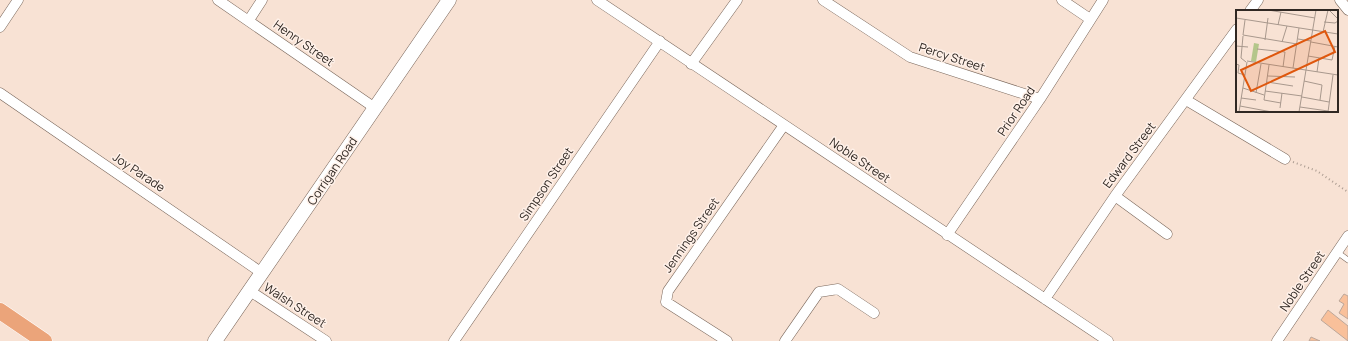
<svg xmlns="http://www.w3.org/2000/svg" width="1348" height="341" viewBox="0 0 1348 341" font-family="Manrope,sans-serif">
  <style>
    .building { fill: #f9c09a; stroke: #bca79a }
    .lines { fill: none; stroke-linecap: round; stroke-linejoin: round }
    .lane-casing { stroke: #7a675b; stroke-width: 6 }
    .street-casing { stroke: #7a675b; stroke-width: 11 }
    .secondary-casing { stroke: #7a675b; stroke-width: 15 }
    .primary-casing { stroke: #fff; stroke-width: 17 }
    .path { stroke: #ac9c91; stroke-width: 2; stroke-dasharray: 1 3; stroke-linecap: butt }
    .lane { stroke: #fff; stroke-width: 5 }
    .street { stroke: #fff; stroke-width: 10 }
    .secondary { stroke: #fff; stroke-width: 14 }
    .primary { stroke: #eba47a; stroke-width: 16 }
    .labels { text-anchor: middle; dominant-baseline: central; stroke-width: 3; stroke-linejoin: round; paint-order: stroke }
    .street-label { font-size: 12px; fill: #302823; stroke: #fff1e9 }
    .inset-road { fill: none; stroke: #a8988d; stroke-width: 1 }
    .view { fill: #df570d; fill-opacity: 0.15; stroke: #df570d; stroke-width: 2 }
    .inset-edge { fill: none; stroke: #302823; stroke-width: 2 }
  </style>
  <rect width="100%" height="100%" fill="#f8e2d4"/>
  <!-- building -->
  <path class="building" d="M1344,294l4,2v23l-9,-6 5,-9 -5,-3z
    M1328,310l20,16v15l-27,-21z
    M1311,337l9,4h-11z"/>
  <g class="lines">
    <defs>
      <path id="lane" d="M1337,252l11,8"/>
      <path id="street" d="M218,0l157,108
        M597,0l511,341
        M823,0l87,57 130,42
        M1062,0l28,19
        M1340,0l8,10
        M1250,11l8,-11
        M249,20l13,-20
        M0,27l18,-27
        M691,64l46,-64
        M0,93l262,180
        M1186,100l99,59
        M1115,196l52,38
        M947,235l93,-136 63,-99
        M250,291l76,50
        M1045,299l70,-103 122,-167
        M454,341l206,-300
        M727,341l-61,-39 2,-11 116,-166
        M785,341l34,-49 19,-3 36,24
        M1277,341l71,-105"/>
      <path id="secondary" d="M215,341l234,-341"/>
      <path id="primary" d="M0,311l44,30"/>
    </defs>
    <!-- lane casing -->
    <use href="#lane" class="lane-casing"/>
    <!-- street casing -->
    <use href="#street" class="street-casing"/>
    <!-- secondary casing -->
    <use href="#secondary" class="secondary-casing"/>
    <!-- primary casing -->
    <use href="#primary" class="primary-casing"/>
    <!-- path -->
    <path class="path" d="M1293,162l24,9 31,21"/>
    <!-- lane -->
    <use href="#lane" class="lane"/>
    <!-- street -->
    <use href="#street" class="street"/>
    <!-- secondary -->
    <use href="#secondary" class="secondary"/>
    <!-- primary -->
    <use href="#primary" class="primary"/>
  </g>
  <g class="labels">
    <!-- street labels -->
    <g class="street-label">
      <text transform="translate(304 43) rotate(35)">Henry Street</text>
      <text transform="translate(952 57) rotate(18)">Percy Street</text>
      <text transform="translate(1016 111) rotate(-56)">Prior Road</text>
      <text transform="translate(1129 155) rotate(-53)">Edward Street</text>
      <text transform="translate(860 160) rotate(34)">Noble Street</text>
      <text transform="translate(332 171) rotate(-56)">Corrigan Road</text>
      <text transform="translate(139 172) rotate(34)">Joy Parade</text>
      <text transform="translate(546 184) rotate(-56)">Simpson Street</text>
      <text transform="translate(691 235) rotate(-55)">Jennings Street</text>
      <text transform="translate(1302 281) rotate(-56)">Noble Street</text>
      <text transform="translate(295 305) rotate(33)">Walsh Street</text>
    </g>
  </g>
  <!-- overview -->
  <g transform="translate(1236 10)">
    <rect width="102" height="102" fill="#f8e2d4"/>
    <path d="M18,33l5,1 -3,18 -5,-1z" fill="#b4c68a"/>
    <path class="inset-road" d="M32,0l47,8M93,0l9,9M0,8l102,16M88,12l11,1 3,-2M42,15l3,-13M87,22l5,-22M7,25l54,9M7,25l2,-15M7,26l-2,22 5,4M62,29l13,2M29,30l3,-22M46,32l5,-16M75,32l27,5M0,36l12,1M21,39l28,3 -2,15M72,46l24,4 3,-14M11,51l91,14M0,54l3,1 -1,8 7,2M33,55l-5,35 17,3M57,58l6,-40M81,62l2,-14M32,66l27,1M68,71l18,4 -2,15M31,72l26,4M7,78l21,7M29,81l37,5M20,83l5,-29M66,87l27,5M5,88l15,2M4,96l32,6M64,97l28,4M44,98l2,-15M3,102l8,-50M63,102l17,-102M92,102l5,-37"/>
    <path class="view" d="M89,21l10,21 -84,39 -10,-21z"/>
    <rect width="102" height="102" class="inset-edge"/>
  </g>
</svg>
